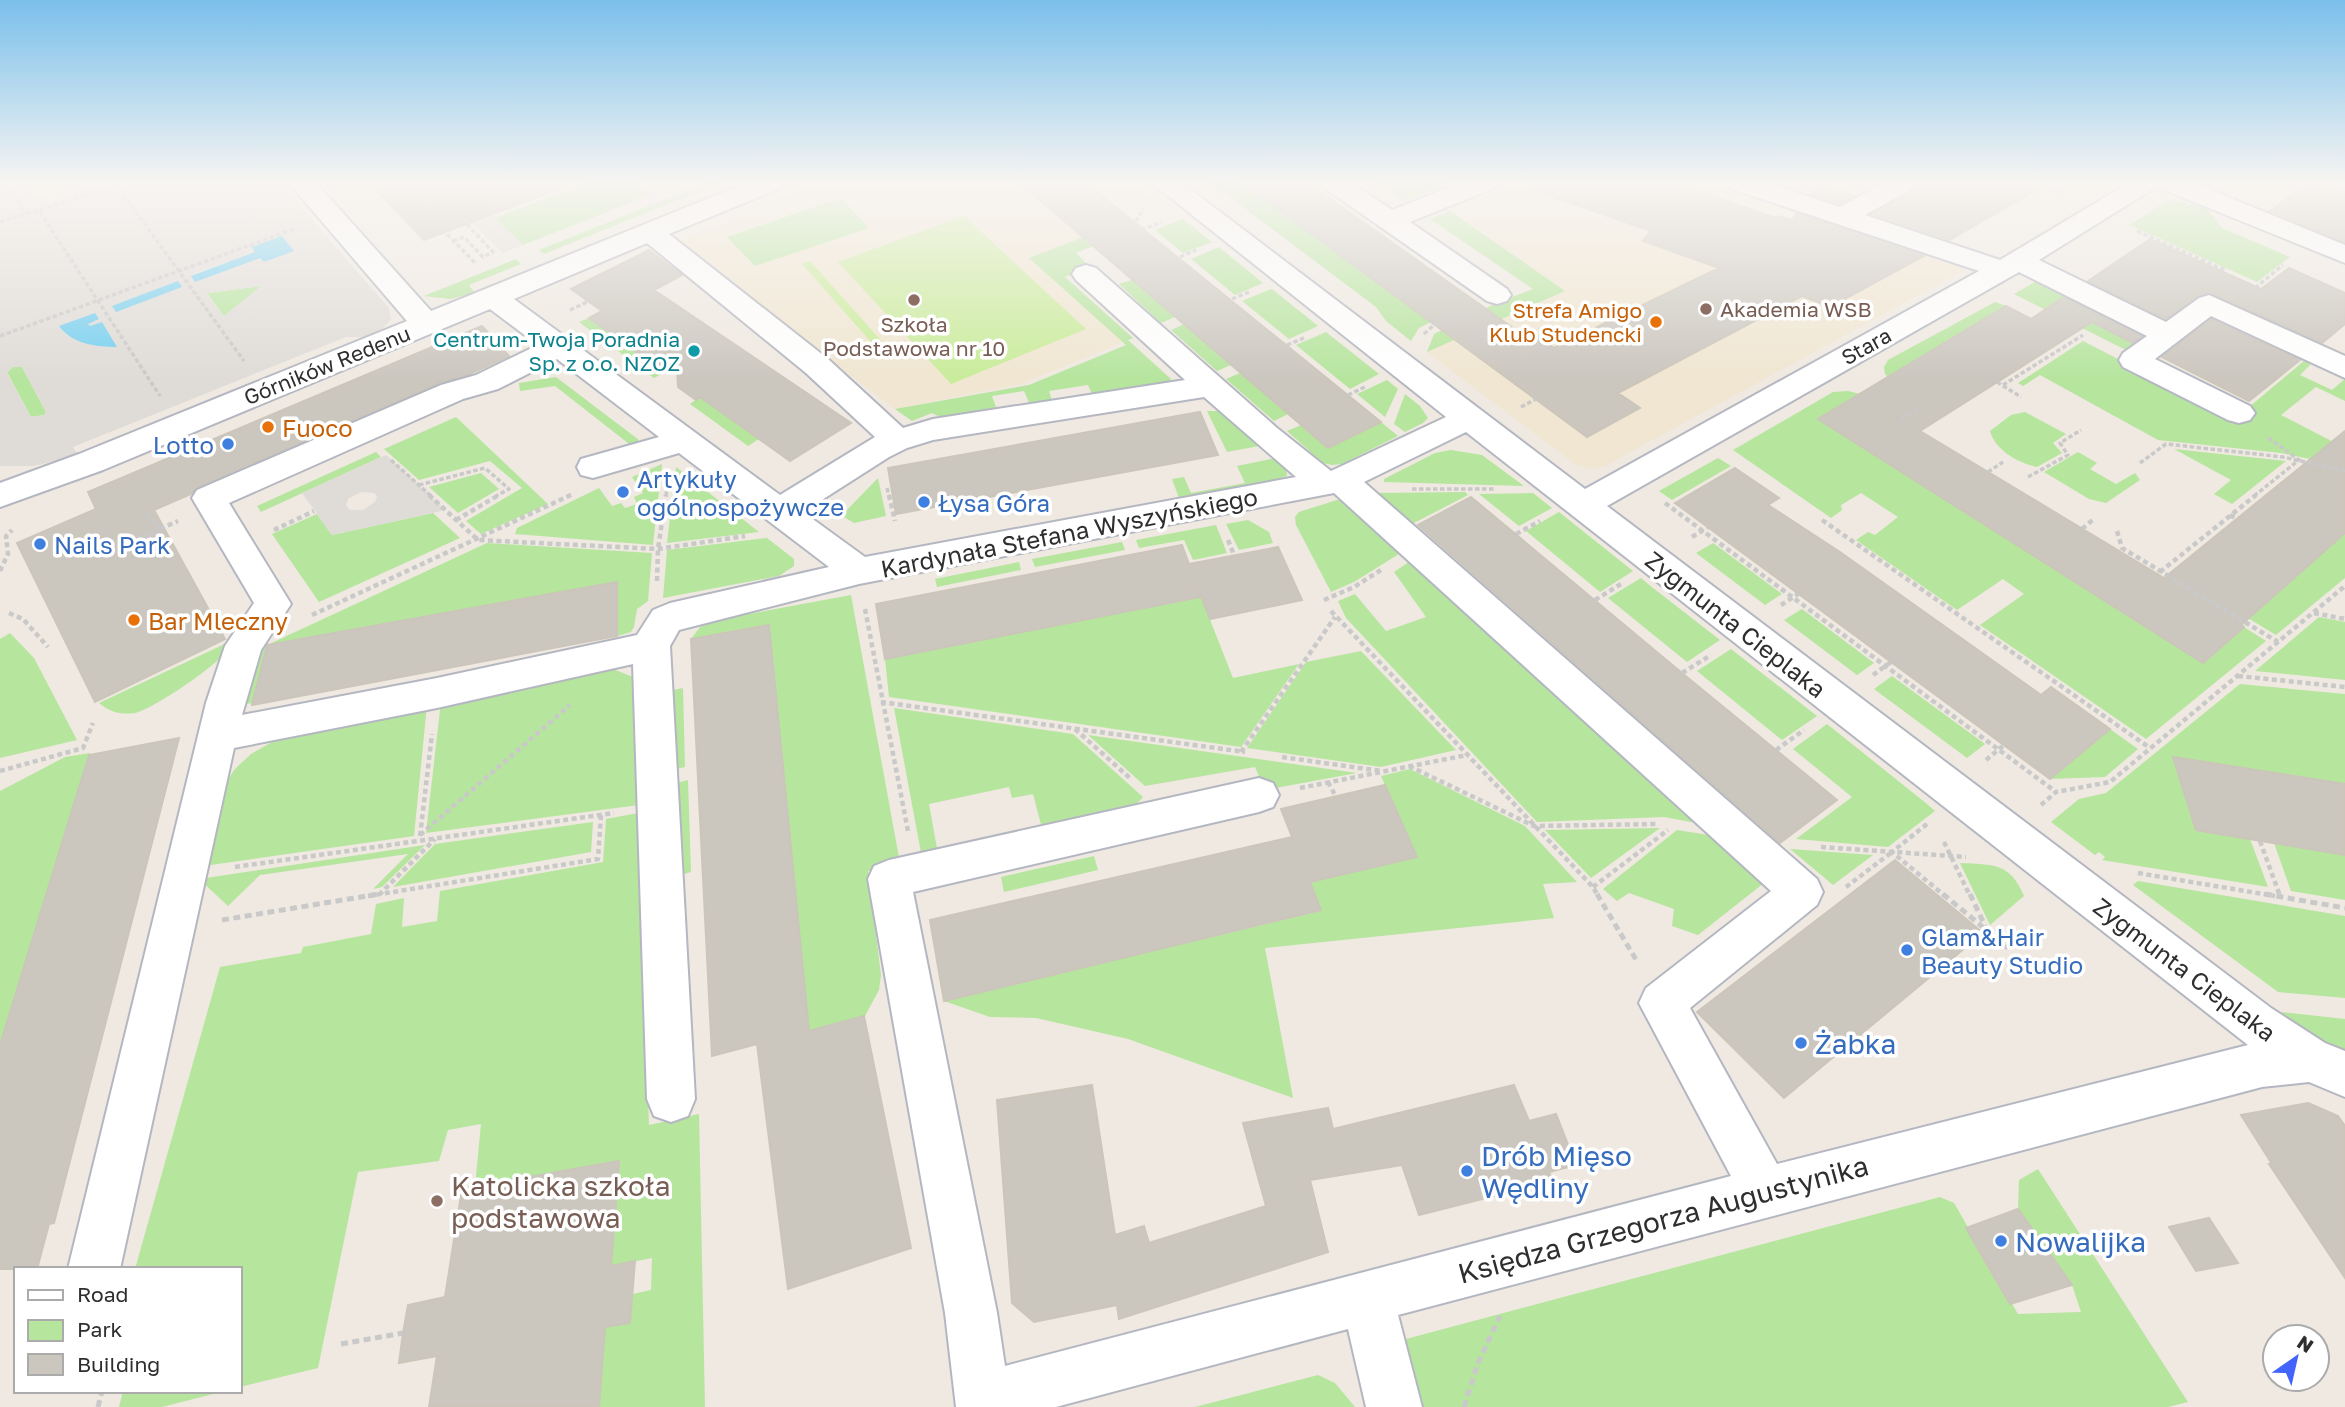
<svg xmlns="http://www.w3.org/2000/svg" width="2345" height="1407" viewBox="0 0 2345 1407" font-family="'Golos Text',sans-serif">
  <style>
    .education { fill: #f0e6d1 }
    .green { fill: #b6e59e }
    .pitch { fill: #c9ec9a }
    .plaza { fill: #dfdcd8; fill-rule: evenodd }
    .water { fill: #75cff0 }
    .building { fill: #cbc7bf; stroke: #cbc5ba; stroke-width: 2 }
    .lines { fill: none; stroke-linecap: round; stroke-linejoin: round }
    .minor-casing { stroke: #b4b7c1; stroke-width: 4 }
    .path-far2 { stroke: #c9c9c9; stroke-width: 3.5; stroke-dasharray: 4.5 2.5; stroke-linecap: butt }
    .path-far1 { stroke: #c9c9c9; stroke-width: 4.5; stroke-dasharray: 5 3.5; stroke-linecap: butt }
    .path { stroke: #c9c9c9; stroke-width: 5; stroke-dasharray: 7 4.5; stroke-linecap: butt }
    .minor { fill: #fff; fill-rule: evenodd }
    .education-dot { fill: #8d6e63; stroke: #fff; stroke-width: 2.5 }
    .food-dot { fill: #e8710a; stroke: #fff; stroke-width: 2.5 }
    .culture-dot { fill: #0f9aa8; stroke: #fff; stroke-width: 2.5 }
    .shop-dot { fill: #3f7fe0; stroke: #fff; stroke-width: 2.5 }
    .labels { text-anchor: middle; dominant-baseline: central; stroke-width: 7; stroke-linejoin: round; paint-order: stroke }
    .far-education-label { font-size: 21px; fill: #785e54; stroke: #fff; text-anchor: start }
    .far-food-label { font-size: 21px; fill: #c56008; stroke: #fff; text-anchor: end }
    .far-culture-label { font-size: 21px; fill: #0d838f; stroke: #fff; text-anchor: end }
    .far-street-label { font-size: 21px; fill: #2e2e2e; stroke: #fff }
    .food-label { font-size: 24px; fill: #c56008; stroke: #fff; text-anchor: start }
    .shop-label { font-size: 24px; fill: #366cbe; stroke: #fff; text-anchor: start }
    .street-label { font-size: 24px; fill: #2e2e2e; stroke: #fff }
    .near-shop-label { font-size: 28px; fill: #366cbe; stroke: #fff; text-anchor: start }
    .near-education-label { font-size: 28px; fill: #785e54; stroke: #fff; text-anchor: start }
    .near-street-label { font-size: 28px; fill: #2e2e2e; stroke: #fff }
  </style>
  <rect width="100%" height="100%" fill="#efe9e1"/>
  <!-- education -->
  <path class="education" d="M816,183h317l31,24 -134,51 93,84 -102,42 -126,25 -219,-166z
    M1520,183h191l257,85 -363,198 -14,3 -16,-5 -148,-112 137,-61 -114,-80z"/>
  <!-- green -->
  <path class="green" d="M586,183h50l14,12 -127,50 -28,-27z
    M706,183h15l-177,71 -5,-4z
    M1211,183h31l189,139 -12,6 -8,13 -25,-20 -10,-14z
    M1378,183h67l3,2 -43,16z
    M841,198l28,30 -114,38 -28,-29z
    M2175,200l32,9 15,19 68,29 -33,25 -127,-57 35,-23z
    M1450,211l115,80 -138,61 7,-18 62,-31 37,-14 -103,-70z
    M1134,218l-9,15 -49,20 14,14 -25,10 68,61 -5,2 43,39 -2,3 -77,12 -4,-9 -39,6 3,10 -22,4 -6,-14 -32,5 5,14 -53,9 -12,-6 -20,8 -17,-12 134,-24 97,-40 -97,-87z
    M1183,219l29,23 -29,11 -28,-23z
    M1219,247l44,36 -28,12 -44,-36z
    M516,259l5,5 -52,21 6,8 -25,6 -26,-3z
    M2042,278l101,53 3,7 -18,13 -114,-57z
    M1132,280l43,37 -14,6 -42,-39z
    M262,286l-38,30 -17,-23z
    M1271,289h1l46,37 -29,13 -47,-38z
    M1995,302l11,4 -114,75 -7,-7 -1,-7 4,-7z
    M589,318l76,54 -11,6 -75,-56z
    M1184,324l47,41 -14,6 -46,-41z
    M1326,332l53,42 -29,15 -54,-44z
    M2083,341l152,78 70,-59 7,3 -12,12 32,15 13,-11v22l-29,-14 -35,28 64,33 -35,11 -29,-6 -123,-13 -118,-65 -17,11 -5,-3z
    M13,367h9l24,45 -2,3 -13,2 -24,-45z
    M1240,373l48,41 -14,7 -48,-42z
    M556,377l83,63 -6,7 -78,-61 -35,5 -1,-8z
    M1387,380l11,9 -13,28 -28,-23z
    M1848,391l12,3 -42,25 385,244 41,-36 22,14 -120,98 -166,-114 44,-31 -21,-15 -46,31 -101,-70 12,-8 7,3 23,-18 -37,-24 -20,12 1,5 -11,8 -98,-68 100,-58z
    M1405,394l15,12 8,12 -5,5 -18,9 -11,-8z
    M700,397l59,42 -11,7 -58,-42z
    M1207,411h14l6,3 32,32 -32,6z
    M2025,412l41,22 -13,9 9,10 -25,14c-19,-4 -42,-17 -47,-36l21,-16z
    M456,417l92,87 -67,30 -15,-13 56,-33 -32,-27 -71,19 -35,-31z
    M1381,422l17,14 -56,28 -10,1 -9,-2 -36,-32 14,-6 27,23z
    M2174,449l112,12 -54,43 -18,-10 17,-14z
    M1451,450l31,5 42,31 -140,-4v-3l51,-26z
    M376,452l5,5 -120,55 -4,-6z
    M2078,452l19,11 -7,6 26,15 19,-11 5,7 -34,23 -17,-4 -45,-27z
    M1276,458l10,9 1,9 -22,7 -86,15 -7,-19 12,-2 7,16 54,-10 -8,-17z
    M1718,458l13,8 -59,34 -13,-9z
    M662,464l-9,81 -138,-11 2,-6 82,-40 13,18 9,-3 4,5 12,-4 -3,-7 9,-4 -11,-16z
    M676,467l83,65 -92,11z
    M481,473l18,16 -41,24 -29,-26z
    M878,478l8,38 -32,7 -10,-6v-4z
    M1465,492l3,3 -56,29 -35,-31z
    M1533,493l19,15 -33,18 -40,-32z
    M1337,500h11l62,47 -56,35 -23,10 -35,-67 -1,-8 4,-5z
    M1559,512l74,59 -33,21 -74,-61z
    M433,513l27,25 -141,64 -47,-68 45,-20 15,21z
    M1248,520l21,12 4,11 -34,7 -13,-26z
    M1216,525l11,28 -34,7 -9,-20 -45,8 -3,-8z
    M2345,533v45l-69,57 -104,-63 38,-31 77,43z
    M767,538l27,21v7l-15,10 -116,22 4,-48z
    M1122,542l3,8 -90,17 -3,-8z
    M487,543l165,10 -4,48 -11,8 -3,18 -3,5 -14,4v-54l-351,63 -13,58 -13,2 14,-57 11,-2z
    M1713,543l69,51 -17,11 -69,-52z
    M1419,555l309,274 -64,-12 -127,5 -191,-204 -8,-17 17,-7 31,37 40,-14 -32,-45z
    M1019,562l2,8 -84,17 -2,-8z
    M1641,578l7,6 72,56 -33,22 -79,-64z
    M851,595l49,268 -32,8 13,104 -2,15 -14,26 -56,15 -40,-406 -78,14 9,-12 11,-6z
    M1201,597l32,81 66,-14 -58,83 -352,-50 -4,-38z
    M1802,609l72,54 -17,12 -73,-55z
    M2319,617l26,5v58l-90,-9z
    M10,633l24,25 43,82 -77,18v-119z
    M231,641c-2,5 -4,10 -8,14 -13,15 -70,54 -88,58 -15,2 -25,-1 -36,-10z
    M1731,649l86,67 -35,24 -85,-69z
    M1361,651l95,99 -75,17 -134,-19 59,-86z
    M601,669h12l20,8 6,128 -213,28 15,-132z
    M1892,676l93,68 -18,14 -93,-69z
    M2240,684l105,10v90l-172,-27 23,73 54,9 18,48 -166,-27 3,-3 -6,-5 -4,3 -44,-33 28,-23 27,-6z
    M683,688l2,79 -9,2 -3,-79z
    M427,705l-13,131 -217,31 26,-81 12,-17 16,-15 32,-18z
    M894,708l179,26 70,63 -10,11 -90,24 -10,-38 -21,4 -3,-11 -80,17 9,50 -16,4z
    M1827,724l100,80 8,7 -47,36 -92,-8 56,-42 -59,-48z
    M2110,729l28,20 -33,28 -55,2z
    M1088,735l269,38 -92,17 -10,-23 -110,19z
    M90,753l-1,3 -89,288v-253l65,-34z
    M1410,769l115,57 52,56 -34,2 11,34 -289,30 28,150 -165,-59 -92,-21 -46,-1 -46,-16 376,-90 -10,-29 106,-25 -35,-81z
    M688,780l3,92 -11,3 -3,-92z
    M638,813l11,312 50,-11 6,293h-106l6,-80 25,-4 3,-29 18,-4 1,-32 -41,8 7,-105 -143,25 6,-62 -33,6 -9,31 -81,11 -40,196 -78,19v-118h-105l85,-302 81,-14 2,-6 68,-13 5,-30 28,-6 -2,29 35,-6 3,-30 163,-29 3,-43z
    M593,822l-2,30 -198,35 42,-43z
    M1660,828l-69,50 -46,-48z
    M1677,830l63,10 24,43 -66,52 -26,-9 2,-17 -45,-16 -12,8 -14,-12z
    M2274,843l71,12v45l-54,-9z
    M425,845l-43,42 -9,2 35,-35 -148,21 -32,31 -29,-27z
    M1790,849l83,6 -40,30z
    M1094,856l4,14 -94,22 -3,-15z
    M1960,863c33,2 50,-1 64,33l-34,29z
    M2138,881l207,35v82l-67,-6 -145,-107z
    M2281,1012l64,7v31l-62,-27z
    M2038,1169l150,233 -20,5h-746l-15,-47 -1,-21 534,-142 14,6 64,111 63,-2 -9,-27 -54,-76 1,-29z
    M1318,1375l17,8 20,24h-160z
    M123,1391h102l-63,16h-43z"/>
  <!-- pitch -->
  <path class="pitch" d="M964,216l122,113 -135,55 -113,-122z
    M810,261l84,94 -8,4 -84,-95z"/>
  <!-- plaza -->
  <path class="plaza" d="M0,183h33l3,5 -6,2 5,7 6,-2 6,9 26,-9 -7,-12h26l6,4 8,-4h174l109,125 2,11 -10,11 -13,7h-22l-273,110 5,8 -44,11h-34zM294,250l-30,12 -4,-4 -69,17 65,-23zM261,286l-37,30 -17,-22v-1zM99,319l-12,5 30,23 -25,-2 -23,-9 -10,-10zM13,367h9l24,45 -2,3 -13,2 -24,-44z
    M370,183h94l21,20 53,-20h37l-82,32 30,30 -20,8 -32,-31 -47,18z
    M386,455l60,55 -114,25 -30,-42zM361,492l13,1 3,3 -2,6 -12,8h-13l-4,-5 2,-6z"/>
  <!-- water -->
  <path class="water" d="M282,236l12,15 -30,11 -4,-4 -65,24 -4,-6 64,-24 -3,-5z
    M178,281l4,6 -66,25 -4,-6z
    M95,313l4,6 -11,5 2,2 12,-4 15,25c-21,0 -45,-3 -58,-21z"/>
  <!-- building -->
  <path class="building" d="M370,183h196l1,3 -143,54z
    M1020,183h66l295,239 -53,26z
    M1242,183h66l219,155 8,-4 19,14 165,-80 -76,-27 8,-10 -121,-42 1,-6h142l103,35 2,-2 14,4 5,-7 127,43 -94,51 -28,-11 -184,97 22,15 -53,29z
    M1930,183h118l-98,57 -78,-26z
    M2308,183h14l23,9v50l-75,-31z
    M1820,184l35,12 -15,8 -29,-9z
    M2150,239l111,50 28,-21 56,25v31l-23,19 -114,-51 -11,4 -31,23 -78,-38z
    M649,250l33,25 -28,15 197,133 -61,38 -90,-64 -4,3 -18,-13 -1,-21 -20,1 -68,-49 13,-7 -31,-22z
    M2064,297l78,39 -9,7 -41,-21 -172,109 244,147 181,-147v102l-104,92 3,2 -41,36 -385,-244 188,-113 25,13z
    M2211,319l89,41 -51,41 -87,-44z
    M482,326l27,30 -42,19 -27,8 -244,105 -5,6 -37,16 71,129 -130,63 -78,-159 79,-34 -8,-17z
    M1200,412l18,43 -322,59 -8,-46z
    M1735,468l44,30 -11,7 72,47 201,143 10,-8 59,42 -60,50 -375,-276z
    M1471,497l211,176 155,127 -57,43 -362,-318z
    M1182,545l7,19 89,-17 24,53 -92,19 -13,-33 3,11 -315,62 -9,-55z
    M617,582v54l-365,69 15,-60z
    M769,625l40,406 55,-15 47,232 -123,41 -31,-245 -45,12 -21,-417z
    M179,738l-125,485 -5,1 -12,45h-37v-224l89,-290z
    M2173,757l172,27v71l-149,-25z
    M1385,785l32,72 -107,25 11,28 -377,91 -14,-81 362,-83 -11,-28z
    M1895,860l88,73 -199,165 -87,-86z
    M1092,1085l23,150 29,-9 5,17 117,-37 -23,-83 85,-15 5,21 181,-44 15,36 27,-7 20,51 -27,7 4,9 -134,34 -17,-50 -92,15 18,72 -209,67 -2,-14 -83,17 -22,-19 -15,-203z
    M2308,1103l30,13 7,10v152l-76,-114h3l-31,-49z
    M619,1161l-8,105 24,-5 -5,62 -25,4 -6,80h-170l8,-51 -38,7 4,-30 5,-28 37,-8 17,-108z
    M2018,1209l54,76 -62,19 -44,-76z
    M2209,1218l29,45 -42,8 -27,-44z"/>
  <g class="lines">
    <defs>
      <path id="minor" d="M289,183h27l115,128 315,-128h36l-4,6 -109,45 159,125 75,69 30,-9 252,-39 -109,-100 -4,-6 4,-6 10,-3 10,3 181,160 54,43 115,-54 -294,-234h30l403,306 394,-218 -247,-82 -4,-6h39l73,24 44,-24h32l-4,6 -47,26 135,45 129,-77h65l151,62v18l-183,-74 -3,-4 -120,75 127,62 33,-24 10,-3 136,61v22l-134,-62 -56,43 95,47 5,7 -5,7 -11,3 -11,-3 -105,-53 -4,-7 4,-7 24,-17 -128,-64 -412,234 664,502 54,35 20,8v46l-36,-15 -47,5 -864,228 24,92h-56l-18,-78 -292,78h-100l-11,-94 -77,-434 6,-13 15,-6 370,-82 14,5 6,12 -6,12 -14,5 -346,80 84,421 8,53 726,-190 -92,-173 7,-15 125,-97 -437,-398 -475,91 -180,46 -9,16 25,453 -7,17 -17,6 -17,-6 -7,-17 -14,-435 -196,44 -203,40 -114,521h-52l138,-566 19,-57 29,-43 -62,-105 5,-8 244,-105 35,-10 62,-30 -48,-36 -387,161 -103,37v-24l79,-29 328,-133zM647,243l159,130 69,64 -95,58 -266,-196zM557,359l102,78 -78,22 -4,8 4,8 12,3 86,-25 150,114 -159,36 -17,7 -16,25 -200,43 -195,37 19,-65 30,-46 -62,-101 234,-104 35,-10zM1204,397l92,80 -431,80 -62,-45 86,-55 18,-9 26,-8zM1466,432l782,613 -471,119 -87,-156 127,-103 6,-13 -6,-13 -453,-397z
        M1322,183h30l40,27 68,-27h36l-4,6 -82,33 97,67 4,6 -4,6 -10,3 -10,-3 -161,-112z"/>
    </defs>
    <!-- minor casing -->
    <use href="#minor" class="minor-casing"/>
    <!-- path-far2 -->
    <path class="path-far2" d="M21,183l-11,3 15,28
      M79,183l8,13
      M115,183l129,178
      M404,183l33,33 36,-1 85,-32
      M647,183l10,8
      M2040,183l22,10
      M40,212l120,184
      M437,216l8,16 31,32
      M0,222l126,-39
      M2137,231l88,39
      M1128,235l34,-13
      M453,241l11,-4 19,20 10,-5 -29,-31 2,-5
      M1103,245l24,-10 17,-27
      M1180,257l16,-7
      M2255,288l28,-23
      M1232,299l17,-7
      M570,310l19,-9
      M1424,334l10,-9 24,-12
      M0,336l294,-107
      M1287,345l19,-8
      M1997,382l24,15
      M2003,385l80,-50
      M1348,395l19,-9
      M1521,407l15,-8
      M1901,419l16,-9
      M391,460l40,36
      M2140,463l26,-19 117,13 62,14
      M1988,472l15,-10
      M2028,477l40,-22 -8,-12 21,-13
      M419,485l66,-17 24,21 -13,7
      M887,488l2,8
      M1412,489h82
      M568,496l3,-1
      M666,496l2,-15
      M2254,496l45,-36 -33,-24"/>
    <!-- path-far1 -->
    <path class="path-far1" d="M429,495l49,45 180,9 87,-13
      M889,495l6,26
      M1665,503l391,289
      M2230,515l7,4
      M456,520l43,-25
      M1822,520l328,228
      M160,529l18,-8
      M2082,529l13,-11
      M274,530l40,-19
      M2117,531l5,17 156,94
      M1516,534l24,-13
      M1692,537l16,-10
      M1228,540l6,15
      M121,548l39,-19 -14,-16
      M0,571l8,-17 -2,-18 6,-6
      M2160,572l96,-77
      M657,581l1,-32 8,-54
      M1324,600l30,-13 27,-17
      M1595,600l26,-16
      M1781,605l17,-11
      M865,609l43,222
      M1331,611l262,276 5,9
      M9,613l14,6 25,28
      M2314,613l31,6
      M312,615l259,-120
      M1682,673l29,-18
      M1873,675l18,-13
      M2238,676l107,11
      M881,702l364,50
      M1075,729l56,50
      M1776,750l28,-20
      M1241,752l94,-135
      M1282,757l99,14
      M1986,760l18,-15
      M1409,766l125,60 123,-2
      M0,771l83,-23 10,-25
      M1328,782l8,15
      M1300,788l167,-33
      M2041,805l15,-13 54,-10 235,-196
      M1927,824l-35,28 53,44
      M420,835l150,-130
      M420,836l12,-102
      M2260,841l20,55
      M1944,842l26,54
      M1821,847l145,10
      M235,867l379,-54
      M2138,873l137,23
      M1593,887l75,-57
      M1846,887l46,-35
      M379,895l56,-56
      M368,896l230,-37 3,-44"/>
    <!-- path -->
    <path class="path" d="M1597,894l41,69
      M1943,894l65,54
      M1970,894l16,34
      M2265,894l80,14
      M2279,894l1,3
      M222,920l157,-26
      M341,1344l62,-11
      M98,1407l4,-16
      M1464,1407l14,-44 22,-47"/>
    <!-- minor -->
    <use href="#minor" class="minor"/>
  </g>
  <!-- sky -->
  <linearGradient id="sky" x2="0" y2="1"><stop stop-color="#7abfeb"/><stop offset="0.48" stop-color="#f8f5f2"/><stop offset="1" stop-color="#f8f5f2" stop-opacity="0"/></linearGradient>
  <rect width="2345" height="380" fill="url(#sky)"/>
  <!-- markers -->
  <g class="education-dot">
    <circle cx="914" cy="300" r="7"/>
    <circle cx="1706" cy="309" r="7"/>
    <circle cx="437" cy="1201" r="7"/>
  </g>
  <g class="food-dot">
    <circle cx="1656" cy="322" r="7"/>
    <circle cx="268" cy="427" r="7"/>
    <circle cx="134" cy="620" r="7"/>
  </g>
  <circle class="culture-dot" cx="694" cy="351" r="7"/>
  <g class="shop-dot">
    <circle cx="228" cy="444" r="7"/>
    <circle cx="623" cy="492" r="7"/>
    <circle cx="924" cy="502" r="7"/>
    <circle cx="40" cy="544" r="7"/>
    <circle cx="1907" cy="950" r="7"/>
    <circle cx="1801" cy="1043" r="7"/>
    <circle cx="1467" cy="1171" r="7"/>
    <circle cx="2001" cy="1241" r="7"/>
  </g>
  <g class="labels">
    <!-- far-education labels -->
    <g class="far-education-label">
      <text x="1720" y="309">Akademia WSB</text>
      <text x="914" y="324" text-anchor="middle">Szkoła<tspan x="914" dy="24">Podstawowa nr 10</tspan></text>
    </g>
    <!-- far-food labels -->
    <g class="far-food-label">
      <text x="1642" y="310">Strefa Amigo<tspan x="1642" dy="24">Klub Studencki</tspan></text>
    </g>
    <!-- far-culture labels -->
    <g class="far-culture-label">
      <text x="680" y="339">Centrum-Twoja Poradnia<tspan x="680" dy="24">Sp. z o.o. NZOZ</tspan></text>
    </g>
    <!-- far-street labels -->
    <g class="far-street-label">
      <text transform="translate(1866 346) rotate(-29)">Stara</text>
      <text transform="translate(327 365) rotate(-22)">Górników Redenu</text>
    </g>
    <!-- food labels -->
    <g class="food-label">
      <text x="282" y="427">Fuoco</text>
      <text x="148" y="620">Bar Mleczny</text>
    </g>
    <!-- shop labels -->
    <g class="shop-label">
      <text x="214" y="444" text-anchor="end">Lotto</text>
      <text x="637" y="478">Artykuły<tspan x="637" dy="28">ogólnospożywcze</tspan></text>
      <text x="938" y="502">Łysa Góra</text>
      <text x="54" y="544">Nails Park</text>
      <text x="1921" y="936">Glam&amp;Hair<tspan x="1921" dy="28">Beauty Studio</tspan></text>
    </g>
    <!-- street labels -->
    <g class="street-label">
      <text transform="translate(1069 532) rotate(-11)">Kardynała Stefana Wyszyńskiego</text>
      <text transform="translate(1736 624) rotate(38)">Zygmunta Cieplaka</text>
      <text transform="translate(2185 969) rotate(37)">Zygmunta Cieplaka</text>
    </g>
    <!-- near-shop labels -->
    <g class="near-shop-label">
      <text x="1815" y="1043">Żabka</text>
      <text x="1481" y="1155">Drób Mięso<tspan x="1481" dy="32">Wędliny</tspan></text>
      <text x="2015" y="1241">Nowalijka</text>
    </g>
    <!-- near-education labels -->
    <g class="near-education-label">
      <text x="451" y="1185">Katolicka szkoła<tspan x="451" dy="32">podstawowa</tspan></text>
    </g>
    <!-- near-street labels -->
    <g class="near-street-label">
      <text transform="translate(1663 1219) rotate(-15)">Księdza Grzegorza Augustynika</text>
    </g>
  </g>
  <!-- legend -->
  <rect x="14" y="1267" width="228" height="126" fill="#ffffff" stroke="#ababab" stroke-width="2"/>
  <rect x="28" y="1290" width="35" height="10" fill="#ffffff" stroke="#ababab" stroke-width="2"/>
  <text x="77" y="1302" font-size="21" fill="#2e2e2e">Road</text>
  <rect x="28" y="1320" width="35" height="21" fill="#b6e59e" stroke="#ababab" stroke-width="2"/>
  <text x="77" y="1337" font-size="21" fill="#2e2e2e">Park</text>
  <rect x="28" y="1354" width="35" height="21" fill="#cbc7bf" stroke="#ababab" stroke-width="2"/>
  <text x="77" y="1372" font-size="21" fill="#2e2e2e">Building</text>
  <!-- north arrow -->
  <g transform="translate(2296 1358) rotate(34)"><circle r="33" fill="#ffffff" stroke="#ababab" stroke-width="2"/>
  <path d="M0-5L12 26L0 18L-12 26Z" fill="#4264fb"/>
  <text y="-10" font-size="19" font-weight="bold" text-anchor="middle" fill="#2e2e2e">N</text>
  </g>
</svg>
